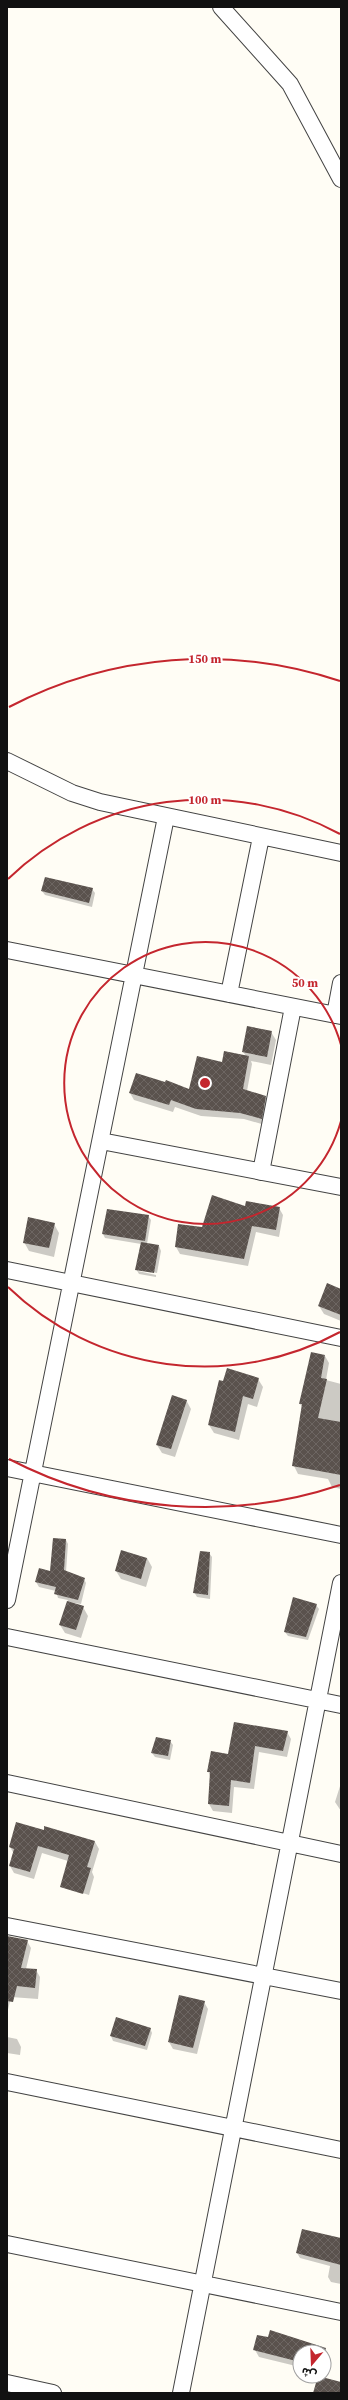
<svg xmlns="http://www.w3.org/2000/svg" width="348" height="2400" viewBox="0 0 348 2400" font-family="'Source Serif 4','Noto Sans Arabic',serif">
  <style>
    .shadow { fill: #0003 }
    .building { fill: url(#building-cross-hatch) }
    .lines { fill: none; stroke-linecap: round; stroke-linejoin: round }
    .street-casing { stroke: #444; stroke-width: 18 }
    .street { stroke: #fff; stroke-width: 16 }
    .ring { fill: none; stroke: #c4262e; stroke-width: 2 }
    .centre { fill: #c4262e; stroke: #fff; stroke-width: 2 }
    .ring-label { font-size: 12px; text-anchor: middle; font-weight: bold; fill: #c4262e; stroke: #fff; stroke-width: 4; stroke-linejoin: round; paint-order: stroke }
  </style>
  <defs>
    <pattern id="building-cross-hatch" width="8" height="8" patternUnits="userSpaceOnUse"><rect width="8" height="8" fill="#5a524d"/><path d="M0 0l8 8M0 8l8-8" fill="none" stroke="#6d6662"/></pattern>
  </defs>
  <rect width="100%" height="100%" fill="#fffdf5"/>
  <!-- shadow -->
  <path class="shadow" d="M92,889l3,4 -3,14 -47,-12 -3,-4z
    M271,1032l5,8 -5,25 -20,-4 1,3 -5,27 18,5 4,7 -4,22 -21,-6 -43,-3 -26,-9 -2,5 -39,-12 -4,-7 59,-3 34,-27 23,-7 -3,-4z
    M246,1207l33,1 4,7 -4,22 -23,-5 -8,34 -68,-12 -4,-7z
    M108,1210l40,6 3,4 -4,24 12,2 2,5 -4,22 -19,-4v2l18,4v2l-17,-3 -3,-5 5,-25 -36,-6 -2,-4z
    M54,1224l5,9 -5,24 -25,-6 -5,-9z
    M341,1290v31l-17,-7 -5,-8z
    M325,1356l4,7 -3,17 15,4v105l-9,-2 -4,-8 -30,-5 -4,-8 9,-58 -3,-4z
    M258,1379l5,8 -6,20 -9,-3 -9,36 -25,-7 -5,-8z
    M186,1400l5,9 -16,48 -13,-4 -5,-8z
    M66,1540l2,4 -2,28 18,7 2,4 -5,21 -13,-2 15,5 5,9 -7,22 -16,-5 -5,-8 8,-25 -10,-2 -2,-7 -17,-4 -3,-5 3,-13 12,3z
    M209,1553l3,4 -2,42 -13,-2 -3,-5z
    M147,1558l5,9 -6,20 -25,-8 -5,-8z
    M316,1605l3,4 -11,31 -20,-4 -3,-4z
    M287,1732l4,7 -4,18 -28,-5 -5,37 -20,-2 -2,26 -19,-2 -4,-7 1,-28 -2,-5 21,-15z
    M170,1741l3,4 -3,15 -15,-3 -3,-4z
    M341,1783v28l-6,-9z
    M45,1832l50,10 4,7 -7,23 2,5 -5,18 -22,-7 1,-27 -26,-8 -8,26 -20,-6 -4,-7 4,-12 -4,-7z
    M7,1940l20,1 4,7 -5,21 10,1 4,7 -2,22 -27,-2 -4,17z
    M204,2002l4,7 -11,45 -24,-5 -4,-7z
    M117,2018l33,10 2,5 -5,17 -34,-9 -2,-5z
    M7,2037l10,2 4,8 -1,8 -13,-2z
    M341,2239v45l-10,-2 -3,-5 2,-11 -30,-8 -3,-5z
    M325,2348l4,8 -5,17v-21h-24v15l-41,-10 -4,-7z"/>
  <!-- building -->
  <path class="building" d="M45,877l48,11 -4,15 -48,-12z
    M247,1026l25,5 -5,26 -25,-5z
    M224,1051l25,5 -6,33 23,7 -4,23 -22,-6 -44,-4 -25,-9 -2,5 -40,-12 7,-20 29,9 1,-2 23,9 8,-33 25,6z
    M212,1195l33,11 1,-5 34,6 -4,23 -24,-4 -8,33 -69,-12 3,-23 24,3z
    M107,1209l42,6 -4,26 -43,-7z
    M28,1217l27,6 -6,25 -26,-5z
    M141,1242l18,3 -5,28 -19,-3z
    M327,1283l14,6v26l-23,-9z
    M311,1352l14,3 -4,23 6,1 -9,39 23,4v53l-49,-9 10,-62h-3z
    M227,1368l32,10 -6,21 -10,-3 -8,36 -27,-7 11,-45 4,1z
    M172,1395l15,5 -16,49 -15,-4z
    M53,1538l13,1 -2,31 21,8 -7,22 -24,-6 2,-7 -21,-5 4,-14 11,3z
    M121,1550l26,8 -6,21 -26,-8z
    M200,1551l10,1 -2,43 -15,-2z
    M293,1597l24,7 -11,33 -22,-5z
    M67,1601l17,5 -8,24 -17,-5z
    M234,1722l54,9 -5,20 -28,-5 -5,37 -19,-3 -2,26 -21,-2 2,-32h-3l4,-21 17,3z
    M156,1737l15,3 -3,16 -17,-3z
    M16,1822l28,8v-4l51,15 -8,26 4,1 -8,26 -23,-7 9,-32 -31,-9 -8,26 -21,-6 5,-17 -5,-2z
    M7,1936l21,4 -7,28 16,1 -2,19 -18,-2 -4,16 -6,-1z
    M179,1995l26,6 -12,47 -25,-6z
    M116,2017l35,11 -6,18 -35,-10z
    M302,2229l39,9v27l-45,-12z
    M270,2330l56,18 -2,6v-2h-24v10l-47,-12 4,-15 11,2z
    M318,2376l23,6v11h-28z"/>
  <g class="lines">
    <defs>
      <path id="street" d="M221,7l69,77 51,95
        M7,761l65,32 28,9 241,51
        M7,950l334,66
        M229,994l32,-157
        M335,1015l6,-32
        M101,1141l240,46
        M261,1172l32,-165
        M7,1270l334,68
        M7,1468l334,67
        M7,1600l159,-783
        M7,1637l334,68
        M7,1783l334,71
        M7,1926l334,65
        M7,2082l334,68
        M7,2244l334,68
        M7,2383l46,10
        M181,2393l160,-810"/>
    </defs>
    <!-- street casing -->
    <use href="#street" class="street-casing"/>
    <!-- street -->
    <use href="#street" class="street"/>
  </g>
  <!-- distance rings -->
  <g class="ring">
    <path d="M341 1121A141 141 0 1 1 341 1045"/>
    <path d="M340 1332A283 283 0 0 1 8 1287M8 879A283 283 0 0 1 340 834"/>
    <path d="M340 1485A424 424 0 0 1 9 1459M9 707A424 424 0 0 1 340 681"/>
  </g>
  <circle cx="205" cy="1083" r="6" class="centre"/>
  <g class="ring-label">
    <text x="205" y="663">150 m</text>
    <text x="205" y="804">100 m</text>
    <text x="305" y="987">50 m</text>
  </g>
  <!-- border -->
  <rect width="348" height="2400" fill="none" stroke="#111111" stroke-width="16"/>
  <!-- north arrow -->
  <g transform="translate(312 2364) rotate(199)"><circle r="19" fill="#ffffff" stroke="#a0a0a0"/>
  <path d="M0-3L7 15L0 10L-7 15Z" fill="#c4262e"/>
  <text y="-6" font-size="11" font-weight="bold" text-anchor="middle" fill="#111111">ش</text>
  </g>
</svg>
